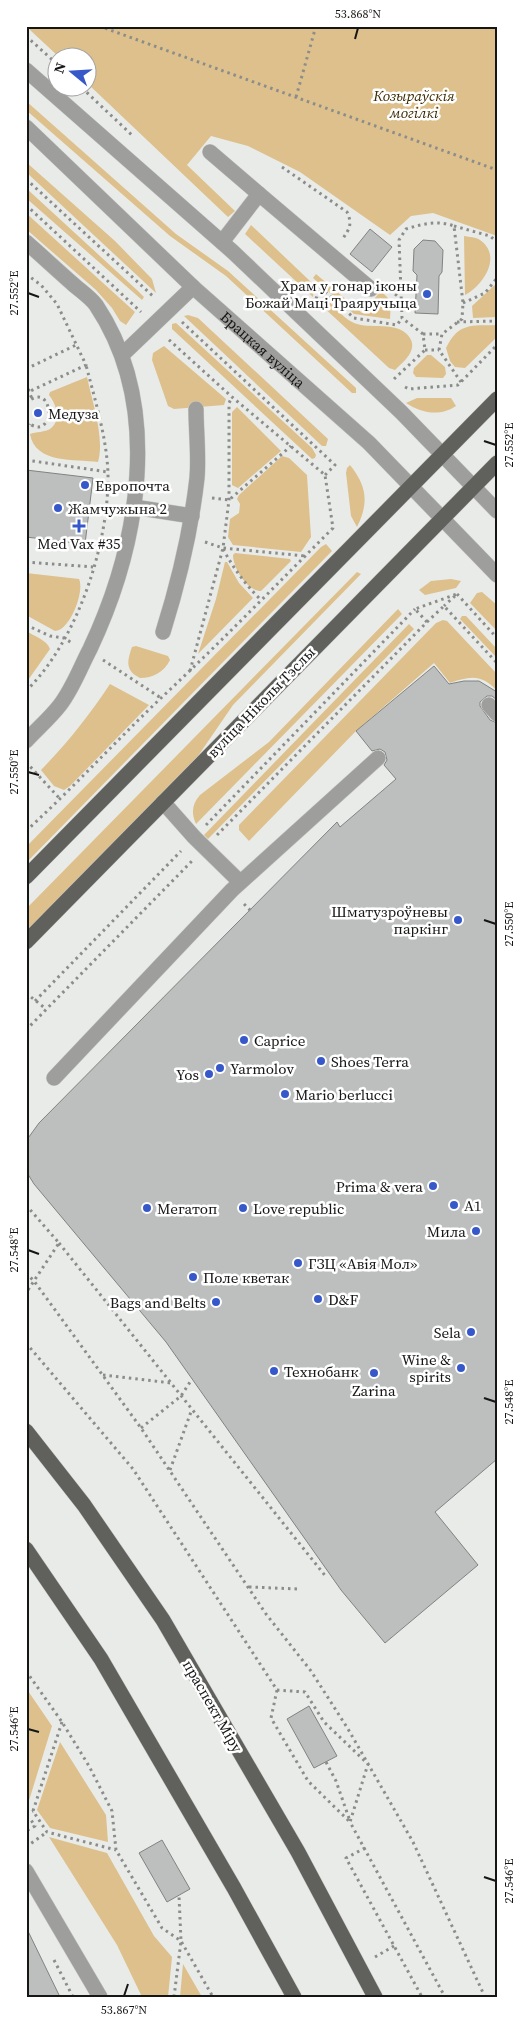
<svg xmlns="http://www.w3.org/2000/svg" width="523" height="2023" viewBox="0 0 523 2023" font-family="'Source Serif 4',serif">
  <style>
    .green { fill: #ddc08c }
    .building { fill: #bcbfbd; stroke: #808382 }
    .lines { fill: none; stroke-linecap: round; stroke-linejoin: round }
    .minor-casing { stroke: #c7c9c6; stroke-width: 16 }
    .major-casing { stroke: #c7c9c6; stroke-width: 16 }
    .path { stroke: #8c8d8b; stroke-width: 3; stroke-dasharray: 2.5 4; stroke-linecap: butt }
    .minor { stroke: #9e9e9d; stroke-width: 15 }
    .major { stroke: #60605d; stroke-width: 15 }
    .ticks { fill: none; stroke: #161615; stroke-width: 2 }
    .poi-dot { fill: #3658c9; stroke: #fff; stroke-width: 2 }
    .labels { text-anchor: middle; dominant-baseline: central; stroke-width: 5; stroke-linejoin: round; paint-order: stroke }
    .park-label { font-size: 15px; font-style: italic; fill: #3c2900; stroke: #fff }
    .poi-label { font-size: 15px; fill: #161615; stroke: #fff; text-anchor: start }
    .street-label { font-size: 15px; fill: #161615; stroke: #fff }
    .neatline { fill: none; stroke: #161615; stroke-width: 2 }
    .ticks-label { font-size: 12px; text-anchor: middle; fill: #161615 }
  </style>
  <rect width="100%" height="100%" fill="#e9ebe8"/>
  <!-- green -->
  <path class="green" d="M29,26h468v210l-64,-23 -22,3 -21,19 -90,-63 -52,-26 -37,-10 -24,29 48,46 -7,6 -140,-133v-26l-29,-1 -29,-27z
    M26,101l150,133 52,37 128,117v5h-4l-126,-117 -56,-40 -144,-126z
    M26,162l89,79 37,38 4,14 -130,-121z
    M26,188l112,103 6,6 -2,3 -116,-102z
    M26,213l109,99 -9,13 -6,-4 -8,-13 -16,-18 -70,-61z
    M251,225l59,56 4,5 -1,11 -68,-63z
    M464,236c5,1 12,1 16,4 23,16 3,46 -15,55z
    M316,274l46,39 19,-22 10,10 -1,18 -36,-5 -41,-36z
    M497,283v34l-24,1 -1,-12z
    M324,296c8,8 18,21 28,26 17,9 46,-3 58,16 8,13 -7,24 -15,32l-6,-2 -68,-63z
    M188,315l10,3 130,121 -2,7h-4l-138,-130z
    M176,323l136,125 4,7 -1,3 -3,1 -140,-130v-5z
    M497,325v12l-32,31 -10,-1 -5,-6 -4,-13c13,-26 25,-22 51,-23z
    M164,346l62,53 -2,6 -50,4 -6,-3 -16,-46 1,-7z
    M427,355h4l14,12 1,7 -3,4 -27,-1 -3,-4 1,-5z
    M87,377c5,24 18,61 11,85 -23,-3 -63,2 -68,-28 6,-2 15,-2 20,-5 12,-9 6,-25 -1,-34l1,-3z
    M417,398h34l5,8c-16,11 -35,7 -50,-3z
    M237,407l44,44 -43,37 -6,-3v-73z
    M282,456l7,2 18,17 4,62 -10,15 -68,-7 -5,-8 2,-18 9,-6 1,-9 -3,-5 2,-4z
    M350,465c17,21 19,38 7,62l-6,-11 -5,-43 1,-5z
    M326,544l6,7 -306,312v-16l295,-300z
    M235,553l55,6 1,2 -30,30c-14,0 -28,-23 -28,-36z
    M225,562h2l12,21 14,15 -55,56 18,-55z
    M357,572l4,2 -128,131 -35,51 -172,176v-23z
    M26,573l53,6c6,12 -9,52 -24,52l-29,-16z
    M451,579l10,2 -5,7 -31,7 -6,-5 12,-9z
    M482,592l15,13v26l-27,-28 7,-10z
    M398,609l4,5 -206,210c-5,-11 -4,-20 4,-29l69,-53z
    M462,616h4l31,33v9l-37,-39z
    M443,620l4,1 50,53v17c-15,-17 -27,-15 -47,-8l-16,-20 -78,68 -107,110 -10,-11v-5l197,-202z
    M409,624l5,5 -206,210 -4,-4z
    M26,631c8,5 21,9 24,18l-24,34z
    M136,646l32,10 2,4c-6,12 -17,18 -30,18 -15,-7 -13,-17 -8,-31z
    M110,684l39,21 -79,81 -6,4 -10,-4 -13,-16c28,-29 47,-53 69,-86z
    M26,1688l26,38 -25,81 -1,-1z
    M60,1742l46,73 2,27 -58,-14 -13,-18z
    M49,1837l58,16 47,83 18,21 -4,40h-26l-25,-52z
    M183,1964l19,33h-22z"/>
  <!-- building -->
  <path class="building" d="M370,229l22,18 -20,25 -22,-18z
    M423,240l12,1 8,9 -1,22 -3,4 -1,38 -23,-1 2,-38 -4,-4 1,-22z
    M26,470l67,8 -8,66 -59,-7z
    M434,666l15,18 15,-3h15l18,11v8l-5,-4h-5l-7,6v4l10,14 7,3v736l-62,53 43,53 -93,78 -44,-53 -175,-248 -132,-158 -8,-13v-30l13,-18 298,-301 3,5 56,-48 -12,-14 3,-5 -2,-8 -5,-3 -8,2 -16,-20z
    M309,1706l28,50 -23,12 -27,-49z
    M162,1840l28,49 -23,13 -28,-49z
    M26,1927l34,70h-34z"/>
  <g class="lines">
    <defs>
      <g id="minor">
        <path d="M26,70l207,182 168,160 96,99"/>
        <path id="s1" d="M26,127l167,160 176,156 128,132"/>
        <path d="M210,152l49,42"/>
        <path d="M26,242c16,14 32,29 48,43 7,6 17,13 22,20 68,102 43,240 -6,344 -10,19 -17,39 -30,56 -10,13 -23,24 -34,36"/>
        <path d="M222,242l37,-48 112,95"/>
        <path d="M122,355l71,-68"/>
        <path d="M134,507l58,9"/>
        <path d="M163,632c16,-51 28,-101 34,-154 2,-22 -1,-47 -1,-69"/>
        <path d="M489,705l8,9"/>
        <path d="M163,802l31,35 46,45"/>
        <path d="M54,1078l178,-188 146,-132"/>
        <path d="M26,1871l74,126"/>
      </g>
      <path id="major" d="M26,877l471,-478
        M26,942l471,-479
        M26,1431l58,74 79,115 135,232 77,145
        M26,1549l75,110 133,229 60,109"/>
    </defs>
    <!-- minor casing -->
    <use href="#minor" class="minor-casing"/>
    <!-- major casing -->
    <use href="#major" class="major-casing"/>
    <!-- path -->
    <path class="path" d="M99,26l398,144
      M26,36l32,29
      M82,88l52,49
      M296,97l20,-71
      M282,167l65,45c6,13 2,17 -5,28
      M26,179l129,119
      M26,205l115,107
      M454,226l36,10 7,6
      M26,274l15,11 16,19 29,61 -60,28
      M390,290l11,9
      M463,303l22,-10 12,-15
      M314,305l6,-18 34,31 43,7 5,-7
      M182,322l153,143 -10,10
      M457,322l40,-1
      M423,334h19
      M425,350h14
      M26,369l50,-24
      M394,379l31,-29 -2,-16 -21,-16 -3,-78 7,-11c16,-5 32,-9 48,-3l9,77 -1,16 -20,15 -3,16 22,32
      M26,383l6,16
      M405,387l4,2 49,-4 39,-40
      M26,403c30,-26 30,44 0,18
      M26,430l4,-6
      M26,460l82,12
      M212,498l17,2 62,-54
      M205,542l18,6 82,8
      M223,549c11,20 22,35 38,51
      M26,562l67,5
      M457,594l40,44
      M427,622l-12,-13 42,-15 -13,12
      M26,625l24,11 14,2 8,5
      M103,660l58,38
      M190,671l33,-123 6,-48v-97l3,-6
      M26,691c51,-50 83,-146 82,-217 -1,-35 -13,-74 -22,-109
      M26,762l35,38
      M206,825l209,-216
      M26,831c47,-43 89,-89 135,-133 59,-55 115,-113 172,-170l-8,-53 -93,-78 -65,-59
      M217,835l210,-213 17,-16 53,57
      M244,904l7,7
      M26,993l20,16
      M35,1001l146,-150
      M26,1030l166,-169
      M26,1205l33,38 -33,50
      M59,1243l268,335
      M26,1273l8,8 107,147 125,186 45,57 37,58 65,113 72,155
      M26,1343l107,126 144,221 28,2 19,30 44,42 -18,58 95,175
      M103,1375l68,8
      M141,1428l40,-32 11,-17
      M170,1470l22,-61
      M249,1587l50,2
      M26,1671l36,51 27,44 23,45 4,39 46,78 19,13 32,56
      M277,1690l-6,28 37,63 42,41
      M62,1722l-29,89 14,21 69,18
      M326,1762l10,19 14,40
      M26,1814l7,-3
      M26,1823l5,-3 4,6 -9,5
      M26,1847l21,-15
      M365,1848l-19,10 76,139
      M375,1957l19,-11
      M54,1960l19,37
      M174,1997l7,-56 -2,-45"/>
    <!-- minor -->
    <use href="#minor" class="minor"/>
    <!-- major -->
    <use href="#major" class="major"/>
  </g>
  <!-- ticks -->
  <path class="ticks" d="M355,39l3,-11M28,293l11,4M484,441l12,4M28,772l11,3M484,920l12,4M28,1250l11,4M484,1398l12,4M28,1729l11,3M484,1877l12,4M124,1996l4,-12"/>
  <!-- markers -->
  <g class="poi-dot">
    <circle cx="427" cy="294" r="5"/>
    <circle cx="38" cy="413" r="5"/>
    <circle cx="85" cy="485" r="5"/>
    <circle cx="58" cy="508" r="5"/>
    <path d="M76.5 518.5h5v5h5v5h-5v5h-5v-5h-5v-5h5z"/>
    <circle cx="458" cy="920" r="5"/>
    <circle cx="244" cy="1040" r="5"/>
    <circle cx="321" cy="1061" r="5"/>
    <circle cx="220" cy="1068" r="5"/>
    <circle cx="209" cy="1074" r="5"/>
    <circle cx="285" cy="1094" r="5"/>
    <circle cx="433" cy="1186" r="5"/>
    <circle cx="454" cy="1205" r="5"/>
    <circle cx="147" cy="1208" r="5"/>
    <circle cx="243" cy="1208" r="5"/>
    <circle cx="476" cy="1231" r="5"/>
    <circle cx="298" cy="1263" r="5"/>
    <circle cx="193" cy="1277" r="5"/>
    <circle cx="318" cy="1299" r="5"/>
    <circle cx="216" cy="1302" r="5"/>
    <circle cx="471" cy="1332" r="5"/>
    <circle cx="461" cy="1368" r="5"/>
    <circle cx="274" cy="1371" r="5"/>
    <circle cx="374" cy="1373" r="5"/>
  </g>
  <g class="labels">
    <!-- park labels -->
    <g class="park-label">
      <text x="414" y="95">Козыраўскія<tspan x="414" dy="17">могілкі</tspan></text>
    </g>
    <!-- poi labels -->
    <g class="poi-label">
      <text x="417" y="285" text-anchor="end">Храм у гонар іконы<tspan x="417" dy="17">Божай Маці Траяручыца</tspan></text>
      <text x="48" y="413">Медуза</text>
      <text x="95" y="485">Европочта</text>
      <text x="68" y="508">Жамчужына 2</text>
      <text x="79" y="543" text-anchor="middle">Med Vax #35</text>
      <text x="448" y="911" text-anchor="end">Шматузроўневы<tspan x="448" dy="17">паркінг</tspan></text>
      <text x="254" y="1040">Caprice</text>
      <text x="331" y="1061">Shoes Terra</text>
      <text x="230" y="1068">Yarmolov</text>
      <text x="199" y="1074" text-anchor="end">Yos</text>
      <text x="295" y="1094">Mario berlucci</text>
      <text x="423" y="1186" text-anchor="end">Prima &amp; vera</text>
      <text x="464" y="1205">А1</text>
      <text x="157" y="1208">Мегатоп</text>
      <text x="253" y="1208">Love republic</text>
      <text x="466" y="1231" text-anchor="end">Мила</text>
      <text x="308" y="1263">ГЗЦ «Авія Мол»</text>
      <text x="203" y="1277">Поле кветак</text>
      <text x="328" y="1299">D&amp;F</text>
      <text x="206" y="1302" text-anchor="end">Bags and Belts</text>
      <text x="461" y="1332" text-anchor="end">Sela</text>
      <text x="451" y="1359" text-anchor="end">Wine &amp;<tspan x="451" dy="17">spirits</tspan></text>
      <text x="284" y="1371">Технобанк</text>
      <text x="374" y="1390" text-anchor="middle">Zarina</text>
    </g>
    <!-- street labels -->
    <g class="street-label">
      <text stroke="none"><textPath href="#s1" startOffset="325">Брацкая вуліца</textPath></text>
      <text transform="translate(261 702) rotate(-46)">вуліца Ніколы Тэслы</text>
      <text transform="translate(213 1706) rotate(60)">праспект Міру</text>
    </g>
  </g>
  <!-- border -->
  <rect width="523" height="2023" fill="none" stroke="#ffffff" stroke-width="55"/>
  <!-- north arrow -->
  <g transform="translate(72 72) rotate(288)"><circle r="24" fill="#ffffff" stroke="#a2a2a1"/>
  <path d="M0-4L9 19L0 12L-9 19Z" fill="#3658c9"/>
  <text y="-8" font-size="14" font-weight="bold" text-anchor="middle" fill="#161615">N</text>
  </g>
  <rect x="28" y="28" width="468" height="1968" class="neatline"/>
  <g class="ticks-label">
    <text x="358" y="18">53.868°N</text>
    <text transform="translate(14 293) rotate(-90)" y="4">27.552°E</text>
    <text transform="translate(509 445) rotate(-90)" y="4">27.552°E</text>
    <text transform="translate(14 772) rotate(-90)" y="4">27.550°E</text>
    <text transform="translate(509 924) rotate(-90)" y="4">27.550°E</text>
    <text transform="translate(14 1250) rotate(-90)" y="4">27.548°E</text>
    <text transform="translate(509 1402) rotate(-90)" y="4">27.548°E</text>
    <text transform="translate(14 1729) rotate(-90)" y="4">27.546°E</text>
    <text transform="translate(509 1881) rotate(-90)" y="4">27.546°E</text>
    <text x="124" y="2014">53.867°N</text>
  </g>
</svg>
